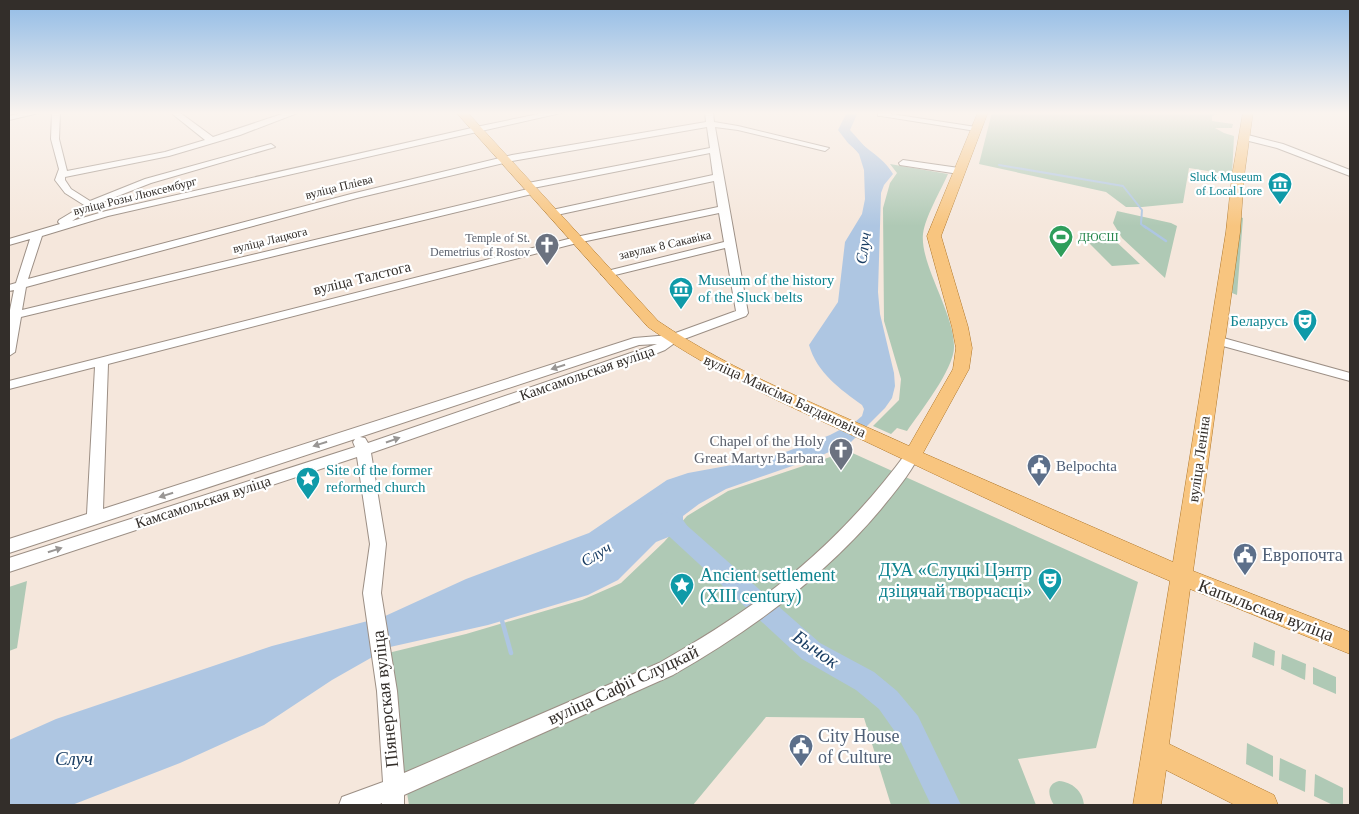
<svg xmlns="http://www.w3.org/2000/svg" width="1359" height="814" viewBox="0 0 1359 814" font-family="'Times New Roman',serif">
  <style>
    .green { fill: #afc9b5 }
    .water { fill: #aec6e2 }
    .lines { fill: none; stroke-linecap: round; stroke-linejoin: round }
    .stream-far2 { stroke: #aec6e2; stroke-width: 2 }
    .stream-far1 { stroke: #aec6e2; stroke-width: 2.5 }
    .stream { stroke: #aec6e2; stroke-width: 4.5 }
    .river { fill: #aec6e2; fill-rule: evenodd }
    .minor-casing { stroke: #9c8f85; stroke-width: 2 }
    .major-casing { stroke: #b07729; stroke-width: 1 }
    .minor { fill: #fff; fill-rule: evenodd }
    .major { fill: #f8c57f; fill-rule: evenodd }
    .oneway { fill: #999694 }
    .labels { text-anchor: middle; dominant-baseline: central; stroke-width: 4.5; stroke-linejoin: round; paint-order: stroke }
    .far-culture-label { font-size: 12px; fill: #0d838f; stroke: #fff; text-anchor: end }
    .far-street-label { font-size: 12px; fill: #332e2a; stroke: #fff }
    .far-leisure-label { font-size: 12px; fill: #27864d; stroke: #fff; text-anchor: start }
    .far-worship-label { font-size: 12px; fill: #5b616d; stroke: #fff; text-anchor: end }
    .street-label { font-size: 15px; fill: #332e2a; stroke: #fff }
    .culture-label { font-size: 15px; fill: #0d838f; stroke: #fff; text-anchor: start }
    .worship-label { font-size: 15px; fill: #5b616d; stroke: #fff; text-anchor: end }
    .service-label { font-size: 15px; fill: #4e5e75; stroke: #fff; text-anchor: start }
    .water-label { font-size: 16px; font-style: italic; fill: #193d63; stroke: #fff }
    .near-service-label { font-size: 18px; fill: #4e5e75; stroke: #fff; text-anchor: start }
    .near-culture-label { font-size: 18px; fill: #0d838f; stroke: #fff; text-anchor: end }
    .near-street-label { font-size: 18px; fill: #332e2a; stroke: #fff }
    .near-water-label { font-size: 19px; font-style: italic; fill: #193d63; stroke: #fff }
  </style>
  <rect width="100%" height="100%" fill="#f5e7dc"/>
  <!-- green -->
  <path class="green" d="M992,112h224l1,2 -5,2v5l21,3 -1,4h-17l9,5 10,3 -2,39 -43,-7 -6,35 -41,4h-16l-20,-15 -127,-28z
    M890,164l58,10c-7,16 -23,43 -25,60 -3,30 30,77 31,111 2,22 -34,67 -47,86l-10,-3 -6,6 -18,-8 26,-26 2,-21 -17,-58 -1,-113 7,-25 7,-10z
    M1117,211l54,12 6,3 -12,52 -43,-40 -9,-15z
    M1240,217l3,1 -6,77 -5,-2z
    M1109,235l31,29 -28,2 -29,-29z
    M848,451l290,131 -42,166 -78,11 18,46h-145l-27,-87 -98,-1 -73,88h-284l-25,-151 82,-20 116,-34 39,-17 43,-41 23,-26 41,-25z
    M27,581l-10,67 -8,3v-64z
    M1254,642l21,9 -1,15 -22,-9z
    M1282,654l24,10 -1,16 -24,-11z
    M1313,667l23,10v17l-23,-10z
    M1247,743l26,13v21l-27,-13z
    M1280,758l26,12 -1,22 -26,-12z
    M1315,774l28,14v17h-10l-19,-9z
    M1059,781c13,1 24,10 25,24h-30c-6,-9 -8,-21 5,-24z"/>
  <!-- water -->
  <path class="water" d="M840,132h10c12,16 33,24 43,42l-9,11 -3,8 -3,99 2,22 14,59 1,13 -3,12 -7,10 -34,34 -33,15 -92,32 -27,15 -16,12v4l10,14 -12,8 -10,-6 -15,6 -38,38 -30,15 -100,30 -98,22 -58,33 -68,45 -84,38 -108,42h-63v-65l47,-21 216,-73 111,-29 83,-38 123,-46 78,-53 21,-7 71,-13 24,-7 47,-18 25,-13 7,-6 2,-7 -2,-4c-22,-16 -45,-32 -53,-60l29,-43 7,-60 17,-28 3,-15 -1,-29 -5,-16z"/>
  <g class="lines">
    <!-- stream-far2 -->
    <path class="stream-far2" d="M999,165l124,21 19,24 -1,14 5,4"/>
    <!-- stream-far1 -->
    <path class="stream-far1" d="M1144,226l22,15"/>
    <!-- stream -->
    <path class="stream" d="M501,617l10,36"/>
    <!-- river -->
    <path class="river" d="M847,112h11l-8,18 16,18 2,2 -2,2h-8l-10,-9 -10,-13z
      M667,512l8,3 145,128 54,29 23,19 21,25 43,89h-30l-33,-69 -19,-27 -23,-19 -54,-31 -143,-132 -3,-6 3,-6z"/>
    <defs>
      <path id="minor" d="M26,112h17l-34,8v-4z
        M52,112h8l-1,27 8,32 98,-19 40,-12 -35,-28h9l34,25 75,-25h12l-60,23 -71,21 -104,21v3l6,9 19,12 55,-22 126,-35 4,3 -124,36 -51,20 -28,18 34,-10 370,-84 72,-15h17l-457,104 -66,20 -14,43 323,-85 161,-39 194,-33 -1,-10h8l1,10 24,4 91,22 -4,3 -87,-21 -23,-3 33,186 -2,3 -70,26 -11,8 -15,6 -279,97 15,91 -5,49 16,98 7,82 255,-110c103,-58 177,-115 248,-211l5,-1 5,1 2,4c-10,19 -24,36 -38,53 -58,69 -130,121 -208,166l-269,120v10h-22v-2l-4,2h-39l3,-8 41,-15 -6,-91 -14,-98 7,-49 -13,-87 -348,115v-14l346,-111 -2,-5 2,-3 -346,114v-14l78,-25 8,-147 -86,22v-8l567,-144 142,-30 -4,-26 -162,35 -5,-3 5,-3 161,-35 -3,-22 -182,36 -5,-3 5,-3 182,-35 -3,-21 -195,34 -155,37 -331,89 -4,23 510,-122 5,3 -5,3 -511,123 -6,35 -6,4v-41l5,-25 -5,1v-6l7,-2 14,-44 -21,6v-6l51,-15 -2,-2 1,-2 25,-15 -19,-12 -10,-13 4,-11 -8,-30zM719,213l5,29 -121,30 -2,2 6,3 118,-29 11,63 -66,24 -36,3 -531,171 5,-145 469,-121zM657,344l-289,99 -3,-5 -5,-1 279,-92z
        M878,112l98,15 4,2 -4,2 -95,-15h-3z
        M1244,134l39,10 67,26v6l-73,-28 -36,-9 -1,-2z
        M903,160l56,8 5,3 -5,3 -59,-9 -1,-2z
        M1216,336l134,37v8l-138,-38 -2,-3z"/>
      <path id="major" d="M456,112h11l191,209c78,53 166,86 251,125l44,-77 3,-21 -4,-21 -25,-91 51,-124h10l-47,124 27,91 4,21 -3,21 -46,84 250,109 53,-330 6,-56 11,-64h10l-9,64 -4,56 -47,339 157,61v22l-160,-65 -21,155 105,51 4,10h-43l-69,-35 -5,35h-28l37,-224c-101,-43 -200,-90 -299,-137 -76,-36 -154,-68 -223,-117z"/>
    </defs>
    <!-- minor casing -->
    <use href="#minor" class="minor-casing"/>
    <!-- major casing -->
    <use href="#major" class="major-casing"/>
    <!-- minor -->
    <use href="#minor" class="minor"/>
    <!-- major -->
    <use href="#major" class="major"/>
  </g>
  <!-- one-way arrows -->
  <defs><path id="oneway-solid" d="M-6-.8H1V-3.2L6.5 0L1 3.2V.8H-6Z" transform="scale(1.25)"/></defs>
  <g class="oneway">
    <use href="#oneway-solid" transform="translate(558 367) rotate(162)"/>
    <use href="#oneway-solid" transform="translate(393 440) rotate(-19)"/>
    <use href="#oneway-solid" transform="translate(320 444) rotate(162)"/>
    <use href="#oneway-solid" transform="translate(166 495) rotate(162)"/>
    <use href="#oneway-solid" transform="translate(55 550) rotate(-18)"/>
  </g>
  <!-- sky -->
  <linearGradient id="sky" x2="0" y2="1"><stop stop-color="#91bbe6"/><stop offset="0.5" stop-color="#faf4ef"/><stop offset="1" stop-color="#faf4ef" stop-opacity="0"/></linearGradient>
  <rect width="1359" height="226" fill="url(#sky)"/>
  <!-- icons -->
  <defs>
    <symbol id="museum-pin" viewBox="-11 -11 22 30"><path d="M0 17L-7.5 6A9.5 9.5 0 1 1 7.5 6Z" fill="#0f9aa8" stroke="#fff"/><path d="M0-6L6-3V-2H-6V-3ZM-5-1h2V3h-2ZM-1-1h2V3h-2ZM3-1h2V3H3ZM-6 4H6V6H-6Z" fill="#fff"/></symbol>
    <symbol id="stadium-pin" viewBox="-11 -11 22 30"><path d="M0 17L-7.5 6A9.5 9.5 0 1 1 7.5 6Z" fill="#2e9e5b" stroke="#fff"/><path d="M0-5a6.5 5 0 1 0 0 10a6.5 5 0 1 0 0-10ZM-3.5-1.8h7v3.6h-7Z" fill="#fff"/></symbol>
    <symbol id="church-pin" viewBox="-11 -11 22 30"><path d="M0 17L-7.5 6A9.5 9.5 0 1 1 7.5 6Z" fill="#6b7280" stroke="#fff"/><path d="M-1.2-6h2.4v3.5h3.3v2.4h-3.3V6h-2.4V-.1h-3.3v-2.4h3.3Z" fill="#fff"/></symbol>
    <symbol id="theatre-pin" viewBox="-11 -11 22 30"><path d="M0 17L-7.5 6A9.5 9.5 0 1 1 7.5 6Z" fill="#0f9aa8" stroke="#fff"/><path d="M-5-5.5Q0-4 5-5.5V0Q5 5 0 6Q-5 5-5 0ZM-3.3-2.5H-1v1.5H-3.3ZM1-2.5H3.3v1.5H1ZM-2.8 1Q0 5.5 2.8 1Z" fill="#fff"/></symbol>
    <symbol id="civic-pin" viewBox="-11 -11 22 30"><path d="M0 17L-7.5 6A9.5 9.5 0 1 1 7.5 6Z" fill="#5c6f8a" stroke="#fff"/><path d="M-.6-6.5H3V-4.5H.6V-3L4-1V1h2V6H-6V1h2V-1L-.6-3ZM-1.2 2.5V6h2.4V2.5Z" fill="#fff"/></symbol>
    <symbol id="sight-pin" viewBox="-11 -11 22 30"><path d="M0 17L-7.5 6A9.5 9.5 0 1 1 7.5 6Z" fill="#0f9aa8" stroke="#fff"/><path d="M0-6L1.8-2.2L6-1.7L2.9 1.2L3.7 5.4L0 3.3L-3.7 5.4L-2.9 1.2L-6-1.7L-1.8-2.2Z" fill="#fff"/></symbol>
  </defs>
  <g fill-rule="evenodd">
    <use href="#museum-pin" x="1266" y="170" width="28" height="38"/>
    <use href="#stadium-pin" x="1047" y="223" width="28" height="38"/>
    <use href="#church-pin" x="533" y="231" width="28" height="38"/>
    <use href="#museum-pin" x="667" y="275" width="28" height="38"/>
    <use href="#theatre-pin" x="1291" y="307" width="28" height="38"/>
    <use href="#church-pin" x="827" y="436" width="28" height="38"/>
    <use href="#civic-pin" x="1025" y="452" width="28" height="38"/>
    <use href="#sight-pin" x="294" y="465" width="28" height="38"/>
    <use href="#civic-pin" x="1231" y="541" width="28" height="38"/>
    <use href="#theatre-pin" x="1036" y="566" width="28" height="38"/>
    <use href="#sight-pin" x="668" y="571" width="28" height="38"/>
    <use href="#civic-pin" x="787" y="732" width="28" height="38"/>
  </g>
  <g class="labels">
    <!-- far-culture labels -->
    <g class="far-culture-label">
      <text x="1262" y="177">Sluck Museum<tspan x="1262" dy="14">of Local Lore</tspan></text>
    </g>
    <!-- far-street labels -->
    <g class="far-street-label">
      <text transform="translate(339 187) rotate(-14)">вуліца Пліева</text>
      <text transform="translate(135 196) rotate(-14)">вуліца Розы Люксембург</text>
      <text transform="translate(270 240) rotate(-14)">вуліца Лацкога</text>
      <text transform="translate(665 245) rotate(-13)">завулак 8 Сакавіка</text>
    </g>
    <!-- far-leisure labels -->
    <g class="far-leisure-label">
      <text x="1078" y="237">ДЮСШ</text>
    </g>
    <!-- far-worship labels -->
    <g class="far-worship-label">
      <text x="530" y="238">Temple of St.<tspan x="530" dy="14">Demetrius of Rostov</tspan></text>
    </g>
    <!-- street labels -->
    <g class="street-label">
      <text transform="translate(362 278) rotate(-14)">вуліца Талстога</text>
      <text transform="translate(587 373) rotate(-19)">Камсамольская вуліца</text>
      <text transform="translate(785 396) rotate(25)">вуліца Максіма Багдановіча</text>
      <text transform="translate(1199 459) rotate(-82)">вуліца Леніна</text>
      <text transform="translate(203 502) rotate(-18)">Камсамольская вуліца</text>
    </g>
    <!-- culture labels -->
    <g class="culture-label">
      <text x="698" y="280">Museum of the history<tspan x="698" dy="17">of the Sluck belts</tspan></text>
      <text x="1288" y="321" text-anchor="end">Беларусь</text>
      <text x="326" y="470">Site of the former<tspan x="326" dy="17">reformed church</tspan></text>
    </g>
    <!-- worship labels -->
    <g class="worship-label">
      <text x="824" y="441">Chapel of the Holy<tspan x="824" dy="17">Great Martyr Barbara</tspan></text>
    </g>
    <!-- service labels -->
    <g class="service-label">
      <text x="1056" y="466">Belpochta</text>
    </g>
    <!-- water labels -->
    <g class="water-label">
      <text transform="translate(863 248) rotate(-81)">Случ</text>
      <text transform="translate(596 554) rotate(-31)">Случ</text>
    </g>
    <!-- near-service labels -->
    <g class="near-service-label">
      <text x="1262" y="555">Европочта</text>
      <text x="818" y="736">City House<tspan x="818" dy="21">of Culture</tspan></text>
    </g>
    <!-- near-culture labels -->
    <g class="near-culture-label">
      <text x="1032" y="570">ДУА «Слуцкі Цэнтр<tspan x="1032" dy="21">дзіцячай творчасці»</tspan></text>
      <text x="700" y="575" text-anchor="start">Ancient settlement<tspan x="700" dy="21">(XIII century)</tspan></text>
    </g>
    <!-- near-street labels -->
    <g class="near-street-label">
      <text transform="translate(1266 610) rotate(21)">Капыльская вуліца</text>
      <text transform="translate(623 685) rotate(-25)">вуліца Сафіі Слуцкай</text>
      <text transform="translate(385 699) rotate(-96)">Піянерская вуліца</text>
    </g>
    <!-- near-water labels -->
    <g class="near-water-label">
      <text transform="translate(816 649) rotate(35)">Бычок</text>
      <text x="74" y="758">Случ</text>
    </g>
  </g>
  <!-- border -->
  <rect width="1359" height="814" fill="none" stroke="#332e2a" stroke-width="20"/>
</svg>
